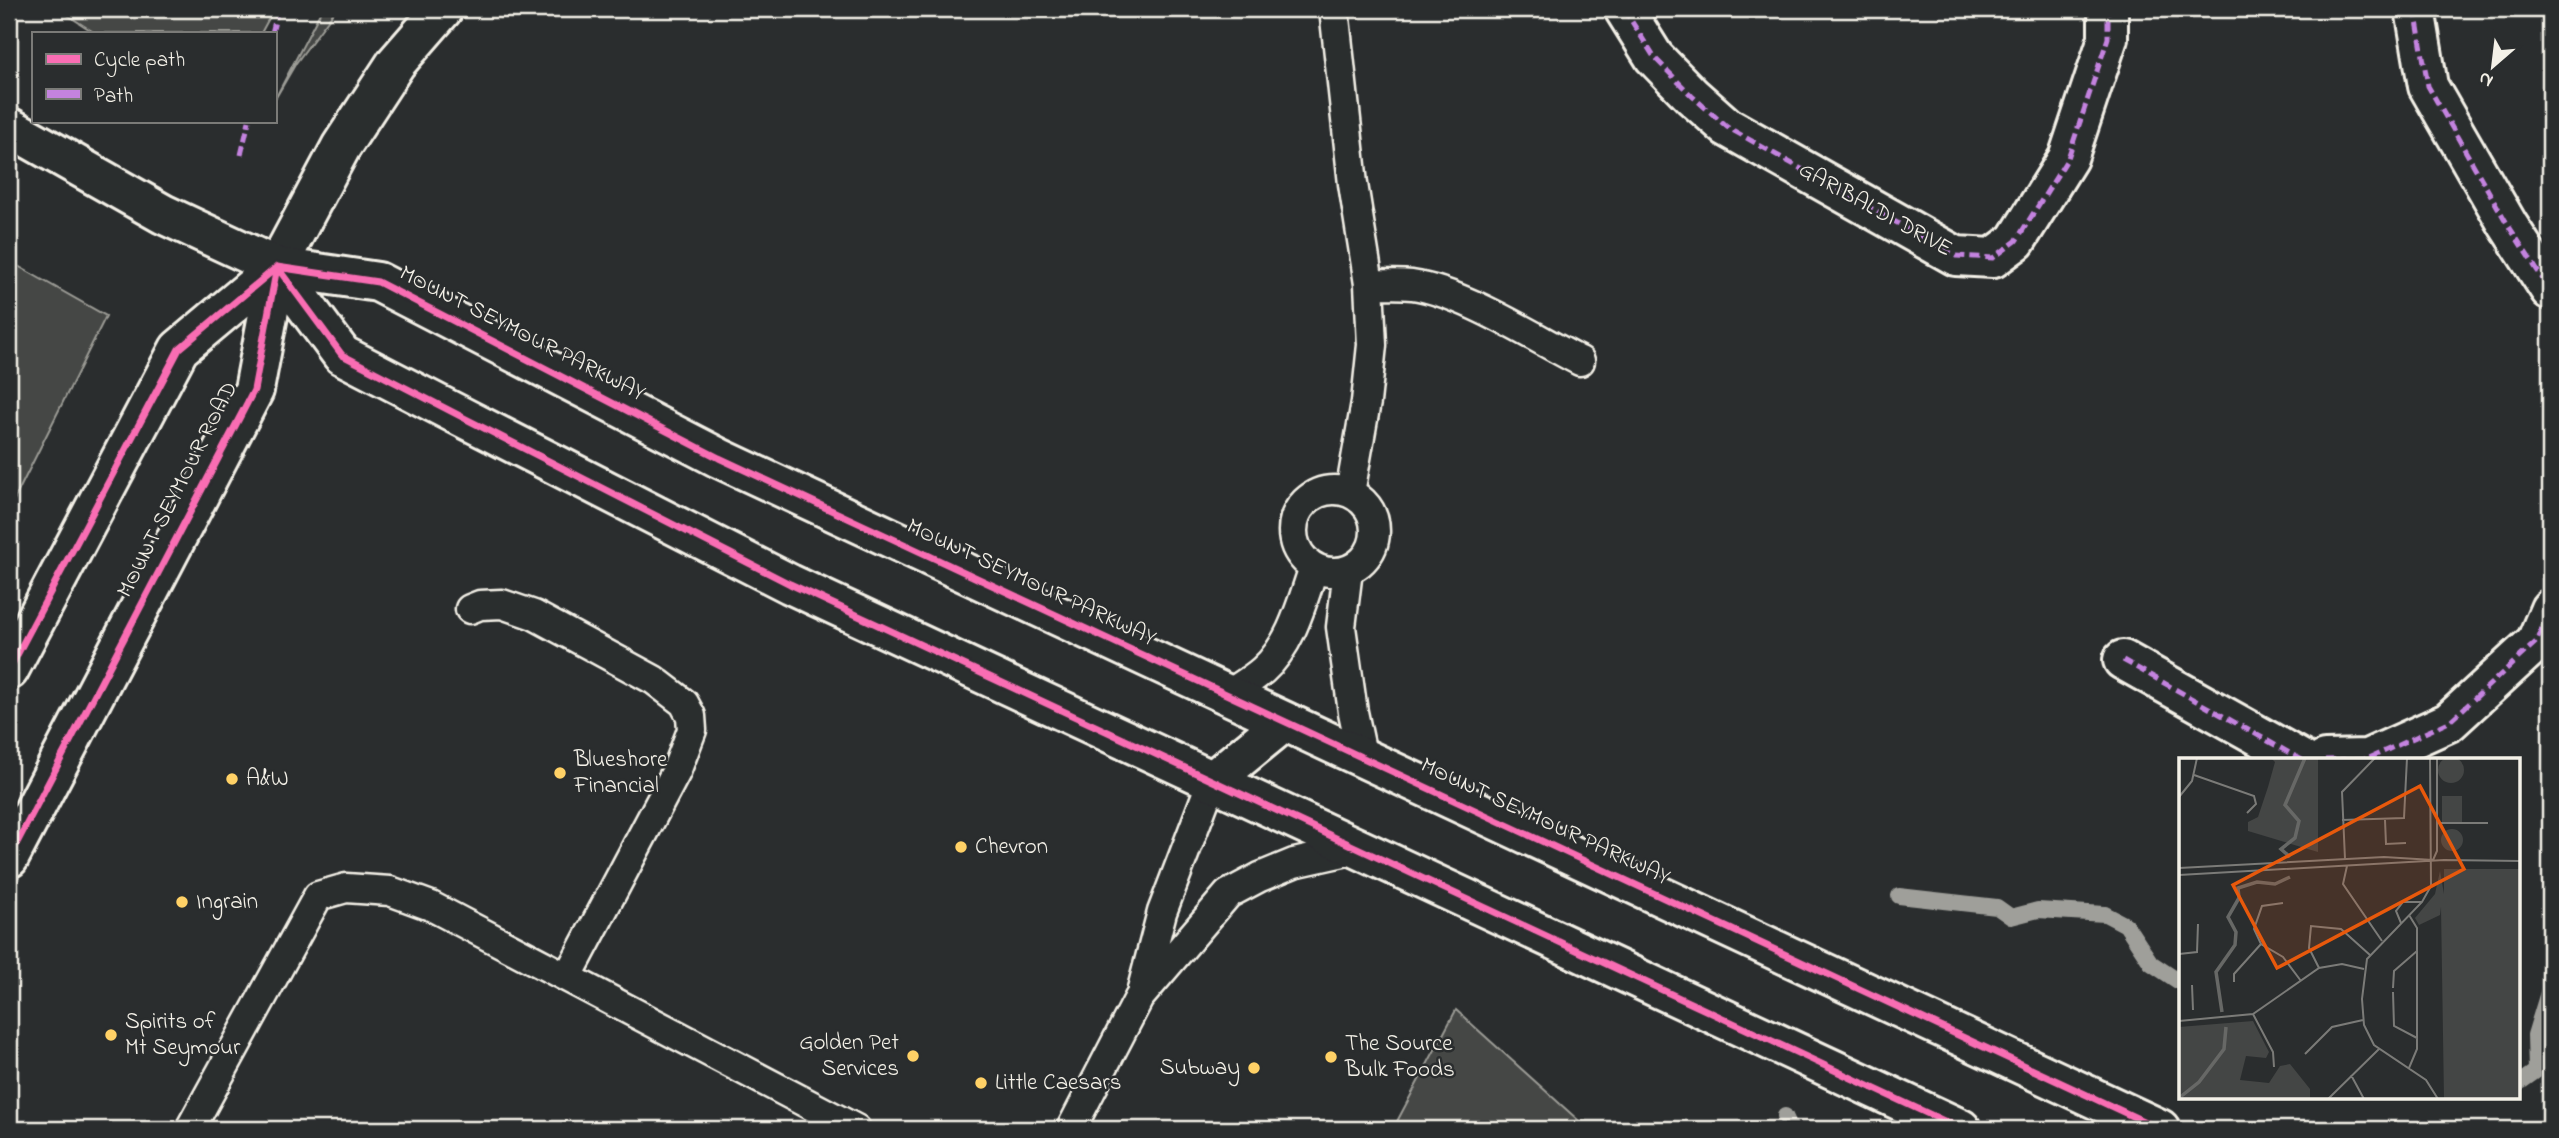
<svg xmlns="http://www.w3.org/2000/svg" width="2559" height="1138" viewBox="0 0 2559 1138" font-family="'Indie Flower',sans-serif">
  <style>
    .green { fill: #444645; stroke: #9c9c96; stroke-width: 2 }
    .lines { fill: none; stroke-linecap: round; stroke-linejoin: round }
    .stream { stroke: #9f9f9a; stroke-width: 16 }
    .lane-casing { stroke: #f4f1e8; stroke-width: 33 }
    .street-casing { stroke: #f4f1e8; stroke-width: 44 }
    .secondary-casing { stroke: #f4f1e8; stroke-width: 44 }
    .lane { stroke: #2a2d2e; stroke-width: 28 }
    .street { stroke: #2a2d2e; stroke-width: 38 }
    .secondary { stroke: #2a2d2e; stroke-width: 38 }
    .quiet { stroke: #c483df; stroke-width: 5; stroke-dasharray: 10 5; stroke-linecap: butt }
    .cycleway-casing { stroke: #2a2d2e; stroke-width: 11 }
    .cycleway { stroke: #f96db3; stroke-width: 7 }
    .poi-dot { fill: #ffd166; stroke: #2a2d2e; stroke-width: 2.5 }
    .labels { text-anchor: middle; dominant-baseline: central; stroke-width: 5; stroke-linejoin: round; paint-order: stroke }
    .street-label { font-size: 23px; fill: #f4f1e8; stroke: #2a2d2e }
    .poi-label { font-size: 23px; fill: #f4f1e8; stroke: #2a2d2e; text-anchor: start }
    .inset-river { fill: none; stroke: #676866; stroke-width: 3.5 }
    .inset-road { fill: none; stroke: #7b7b78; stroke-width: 2 }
    .view { fill: #e8590c; fill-opacity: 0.15; stroke: #e8590c; stroke-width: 3.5 }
    .inset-edge { fill: none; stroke: #f4f1e8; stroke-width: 3.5 }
  </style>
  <rect width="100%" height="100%" fill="#2a2d2e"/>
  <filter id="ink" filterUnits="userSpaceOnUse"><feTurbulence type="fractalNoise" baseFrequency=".0143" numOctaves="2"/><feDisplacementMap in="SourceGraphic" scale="14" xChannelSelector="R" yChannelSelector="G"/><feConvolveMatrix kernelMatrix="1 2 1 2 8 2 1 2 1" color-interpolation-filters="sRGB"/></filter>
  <g filter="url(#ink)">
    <!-- green -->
    <path class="green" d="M58,9h-1h217l-13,24h-166z
      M322,9h14l-40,54 -21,36z
      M9,261l97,55 -97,194z
      M1456,1010l132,119h-195z"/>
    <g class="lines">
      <!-- stream -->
      <path class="stream" d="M1899,896l98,11 14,10 27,-7 67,4 21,11 25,38 30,20
        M2519,1083l17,-12 -1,-36 15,-49
        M1785,1116l6,13"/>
      <defs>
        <path id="lane" d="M1334,9l19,175 16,100 3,61 -6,57 -16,91
          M1369,284c14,0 29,0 43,1 51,7 121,52 168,76
          M1293 531a41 41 0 1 1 82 0a41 41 0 1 1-82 0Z
          M1348,570l-7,57 12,85 10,47
          M470,609l10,-4 22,-1 32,11 120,65 30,23 7,13 1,14 -16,42 -108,204
          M1228,695c11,-8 25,-16 35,-25 29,-26 39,-68 51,-103
          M1142,989l20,-77 50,-131
          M190,1129l128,-233 28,-8 44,3 41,15 425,223
          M1071,1129l68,-131 89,-104 32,-17 34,-14 63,-14"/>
        <path id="street" d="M1624,9l30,48 38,39 35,31 229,129 37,2 23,-17 52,-83 40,-120v-29
          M2415,9l13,77 80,139 42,65
          M277,267l64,-120 55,-84 47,-54
          M2123,660l179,100
          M2325,760l42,-1 82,-37 87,-80 14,-33"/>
        <path id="secondary" d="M9,127l154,87 114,53 101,15 341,176 1441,671
          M277,267l65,88 126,65 322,164 1171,545
          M9,670l170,-321 98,-82
          M1212,781l72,-59
          M9,858l245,-468 23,-123"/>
      </defs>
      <!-- lane casing -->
      <use href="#lane" class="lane-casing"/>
      <!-- street casing -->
      <use href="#street" class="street-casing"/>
      <!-- secondary casing -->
      <use href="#secondary" class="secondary-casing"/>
      <!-- lane -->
      <use href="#lane" class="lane"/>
      <!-- street -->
      <use href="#street" class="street"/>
      <!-- secondary -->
      <use href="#secondary" class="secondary"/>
      <!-- quiet -->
      <path class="quiet" d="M1624,9l30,48 38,39 35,31 229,129 37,2 23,-17 52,-83 40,-120v-29
        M2415,9l13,77 80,139 42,65
        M272,33l6,-24
        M241,155l8,-34
        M2123,660l179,100
        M2325,760l42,-1 82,-37 87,-80 14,-33"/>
      <defs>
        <path id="cycleway" d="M277,267l101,15 341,176 1441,671
          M277,267l65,88 126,65 322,164 1171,545
          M9,670l170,-321 98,-82
          M9,858l245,-468 23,-123"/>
      </defs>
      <!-- cycleway casing -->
      <use href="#cycleway" class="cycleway-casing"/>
      <!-- cycleway -->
      <use href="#cycleway" class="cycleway"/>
    </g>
  </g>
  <!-- markers -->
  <g class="poi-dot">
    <circle cx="560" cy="773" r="7"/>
    <circle cx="232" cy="779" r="7"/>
    <circle cx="961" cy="847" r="7"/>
    <circle cx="182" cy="902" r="7"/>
    <circle cx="111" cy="1035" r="7"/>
    <circle cx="913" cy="1056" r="7"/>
    <circle cx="1331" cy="1057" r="7"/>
    <circle cx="1254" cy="1068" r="7"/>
    <circle cx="981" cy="1083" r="7"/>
  </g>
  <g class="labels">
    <!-- street labels -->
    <g class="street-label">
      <text transform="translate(1875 210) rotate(29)">GARIBALDI DRIVE</text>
      <text transform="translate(522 334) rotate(27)">MOUNT SEYMOUR PARKWAY</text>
      <text transform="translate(178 490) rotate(-63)">MOUNT SEYMOUR ROAD</text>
      <text transform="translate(1031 583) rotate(25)">MOUNT SEYMOUR PARKWAY</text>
      <text transform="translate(1545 822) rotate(25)">MOUNT SEYMOUR PARKWAY</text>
    </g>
    <!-- poi labels -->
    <g class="poi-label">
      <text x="574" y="760">Blueshore<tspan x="574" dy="26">Financial</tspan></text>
      <text x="246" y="779">A&amp;W</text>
      <text x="975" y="847">Chevron</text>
      <text x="196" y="902">Ingrain</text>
      <text x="125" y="1022">Spirits of<tspan x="125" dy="26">Mt Seymour</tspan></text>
      <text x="899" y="1043" text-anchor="end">Golden Pet<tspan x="899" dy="26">Services</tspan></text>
      <text x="1345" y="1044">The Source<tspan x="1345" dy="26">Bulk Foods</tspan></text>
      <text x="1240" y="1068" text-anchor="end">Subway</text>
      <text x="995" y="1083">Little Caesars</text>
    </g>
  </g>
  <!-- overview -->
  <g transform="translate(2179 758)">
    <rect width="341" height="341" fill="#2a2d2e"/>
    <path d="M259 12a13 13 0 1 1 26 0a13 13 0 1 1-26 0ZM92,0h47v94l-70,-21v-9l10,-5 10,-30 7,-25zM263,38h20v26h-20zM262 82a11 11 0 1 1 22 0a11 11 0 1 1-22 0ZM265,111h76v230h-76l-3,-192 -1,8 -21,10 -4,-7 20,-24 5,-23 4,23zM74,263l16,31 -3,6 -20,-2 -6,24 29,3 11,-17 10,-2 20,25v10h-131v-72z" fill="#444645"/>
    <path class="inset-river" d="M111,99l-9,-8 14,-11 4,-17 -14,-16 20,-47M43,254l-6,-40 19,-27 1,-13 -8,-15 11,-19 -1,-10 19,-6 18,2 15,-7M0,340l20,-16 25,-33 2,-22"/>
    <path class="inset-road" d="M251,0l1,128 -9,16 -55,57 -5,40 2,26 10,20 52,35 12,19M15,17l60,21 2,8 -9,9M0,39l13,-16 5,-23M163,62l62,-2 3,-60M206,62l1,24 20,-1M258,65h51M166,101l-3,-67 33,-34M254,102l4,-9v-93M168,108l-4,18 39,57M0,110l205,-11 49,3M0,117l265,-15 77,1M104,145l-21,3 -8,23 7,15 22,13 18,24M222,165l-5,-12 7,-9h19M0,196l18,-2 1,-28M140,210l-10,-20 2,-22 30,3 29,26M55,224v-8l27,-30M13,227l1,25M214,230l1,-17 23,-20M214,234l1,34 23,12M74,256l20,38 1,15M0,263l74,-7 66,-46 23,-4 22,5M126,296l27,-27 31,-7M230,310l8,-19v-121l-8,-13M172,317l13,24M149,341l51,-50M192,341h36"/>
    <path class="view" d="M241,28l44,83 -187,99 -44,-83z"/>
    <rect width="341" height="341" class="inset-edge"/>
  </g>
  <!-- margin -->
  <rect width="2559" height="1138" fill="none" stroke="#2a2d2e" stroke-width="35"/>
  <rect x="18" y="18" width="2524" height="1103" fill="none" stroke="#f4f1e8" stroke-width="2.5" filter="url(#ink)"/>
  <!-- legend -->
  <rect x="32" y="32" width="245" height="91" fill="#2a2d2e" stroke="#7b7b78" stroke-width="2"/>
  <rect x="46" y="54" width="35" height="10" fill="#f96db3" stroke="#7b7b78" stroke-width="2"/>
  <text x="94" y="66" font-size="21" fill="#f4f1e8">Cycle path</text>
  <rect x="46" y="89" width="35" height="10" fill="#c483df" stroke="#7b7b78" stroke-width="2"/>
  <text x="94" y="102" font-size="21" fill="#f4f1e8">Path</text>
  <!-- north arrow -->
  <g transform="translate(2493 66) rotate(208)" stroke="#2a2d2e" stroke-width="5" paint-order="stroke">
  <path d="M0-5L12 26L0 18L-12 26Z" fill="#f4f1e8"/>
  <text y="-10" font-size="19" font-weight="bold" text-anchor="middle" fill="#f4f1e8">N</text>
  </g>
</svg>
